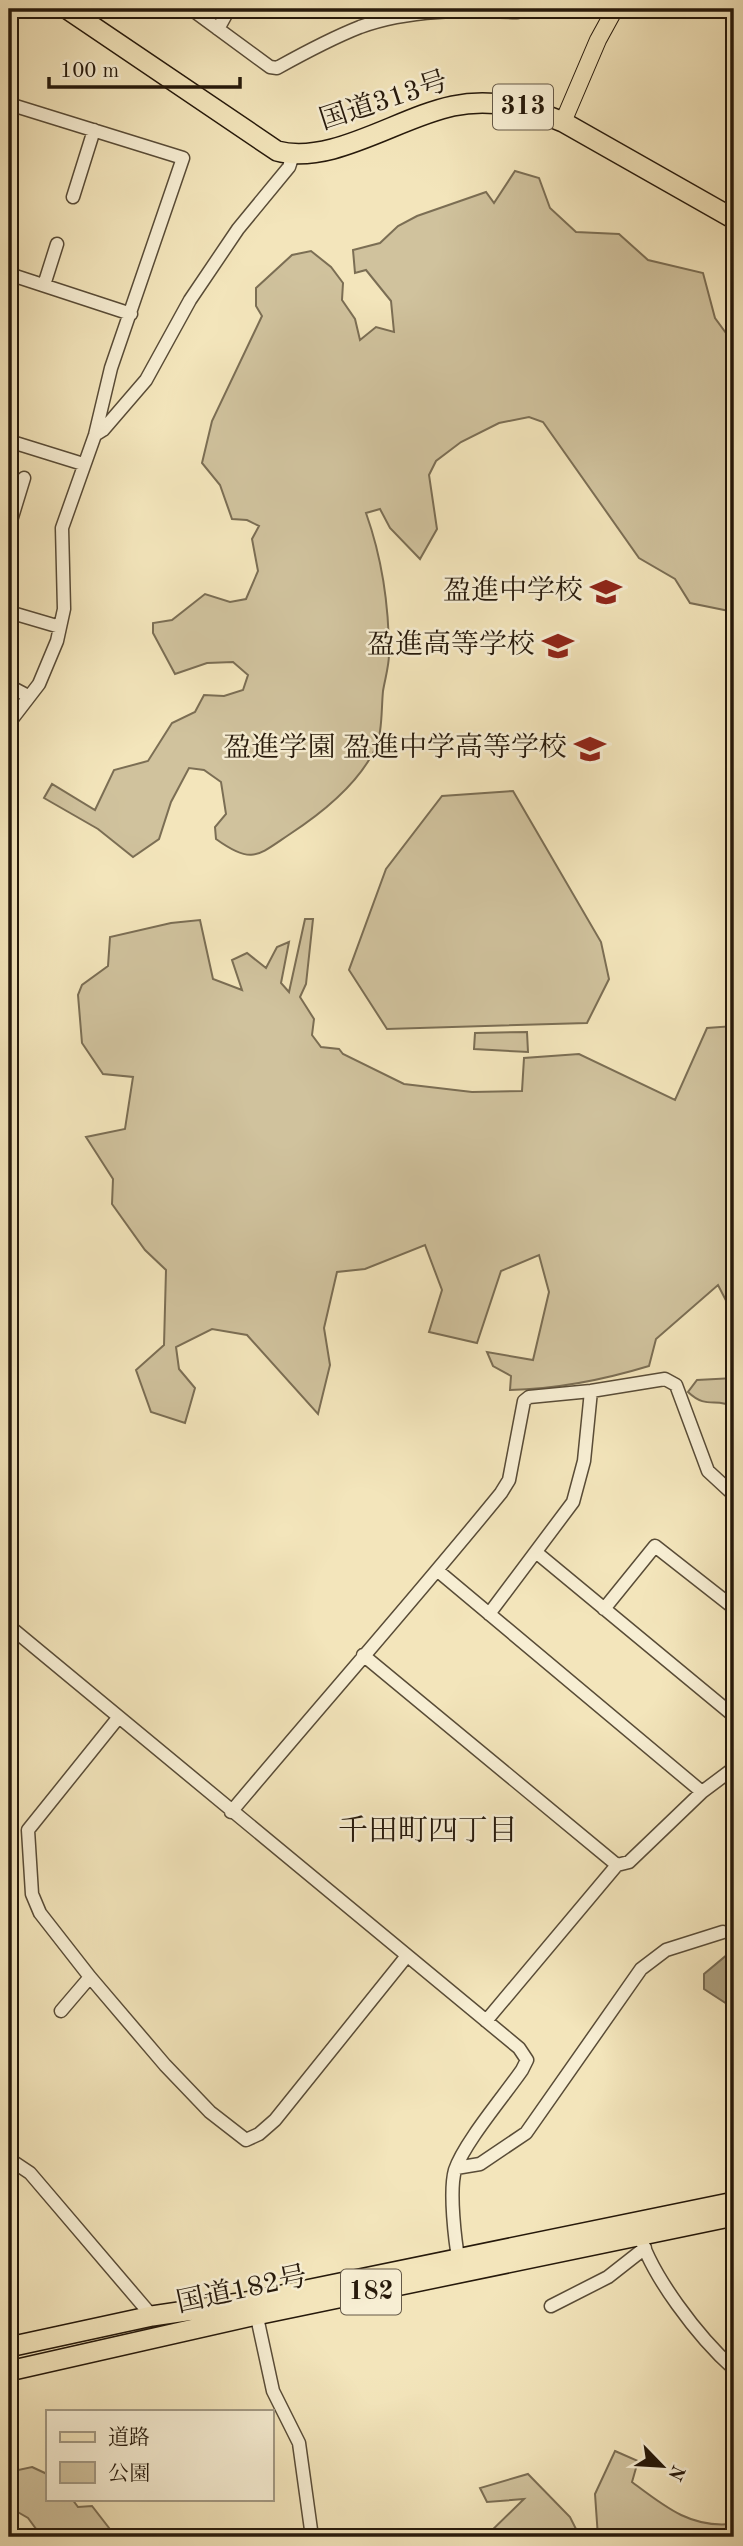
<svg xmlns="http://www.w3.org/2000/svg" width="743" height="2546" viewBox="0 0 743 2546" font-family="'Old Standard TT','Noto Serif JP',serif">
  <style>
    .green { fill: #d0c29d; stroke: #7b6e54; stroke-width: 2 }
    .water { fill: #ada07f; stroke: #776a51; stroke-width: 2 }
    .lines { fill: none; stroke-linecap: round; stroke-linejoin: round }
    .minor-casing { stroke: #594c37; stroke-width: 15 }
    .major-casing { stroke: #26190b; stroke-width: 18 }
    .highway-casing { stroke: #26190b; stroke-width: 22 }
    .minor { stroke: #f7eed3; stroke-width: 12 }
    .major { stroke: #f3e5bb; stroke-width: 16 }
    .highway { stroke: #f3e5bb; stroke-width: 19 }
    .labels { text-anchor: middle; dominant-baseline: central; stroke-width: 5; stroke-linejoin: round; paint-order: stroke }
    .shield { fill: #f7eed3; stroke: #655947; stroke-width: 2 }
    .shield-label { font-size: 26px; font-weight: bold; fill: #26190b }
    .street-label { font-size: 28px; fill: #26190b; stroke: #f7eed3 }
    .poi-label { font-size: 28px; fill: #26190b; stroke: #f7eed3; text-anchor: end }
    .neighbourhood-label { font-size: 30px; fill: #26190b; stroke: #f7eed3 }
  </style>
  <rect width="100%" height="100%" fill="#f3e5bb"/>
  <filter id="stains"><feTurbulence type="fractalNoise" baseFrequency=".00286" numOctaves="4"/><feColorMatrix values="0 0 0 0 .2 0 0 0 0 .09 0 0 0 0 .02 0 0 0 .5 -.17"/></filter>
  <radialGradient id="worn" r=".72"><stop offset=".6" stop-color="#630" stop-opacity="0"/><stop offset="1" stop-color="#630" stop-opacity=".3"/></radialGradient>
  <!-- green -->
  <path class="green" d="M515,171l24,7 11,30 26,24 43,2 29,26 55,13 12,45 19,26v268l-44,-9 -15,-24 -36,-21 -96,-136 -14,-5 -30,6 -38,19 -25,19 -7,14 8,54 -17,30 -30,-31 -10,-19 -14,4c16,45 23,94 23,141 0,12 -4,25 -6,37 -2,21 0,44 -10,62 -18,34 -51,60 -83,81 -33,22 -38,31 -74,5l-1,-12 11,-13 -5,-32 -17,-12 -15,-2 -18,34 -12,37 -26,18 -35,-28 -54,-31 8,-14 43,26 19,-40 34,-9 24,-38 23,-11 9,-17 20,1 19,-6 5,-15 -15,-13 -26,1 -32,11 -22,-41v-10l19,-3 33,-26 25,8 16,-3 12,-28 -6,-32 7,-13 -12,-6 -15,-1 -12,-34 -18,-22 10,-42 50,-105 -6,-10v-18l36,-33 19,-4 20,16 12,16 -1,17 13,19 5,21 16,-13 18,5 -3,-31 -25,-31 -11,3 -2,-23 27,-7 18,-17 19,-10 69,-24 8,11z
    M513,791l88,151 8,37 -22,44 -200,6 -38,-59 37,-101 56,-73z
    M305,919h8l-7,65 -6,13 14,22 -2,16 9,12 18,2 4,5 61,30 68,8 50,-1 2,-33 55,-4 96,46 32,-72 27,-2v290l-16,-31 -62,54 -7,27c-46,14 -91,23 -139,24l1,-14 -18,-10 -6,-14 46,8 16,-68 -10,-37 -38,16 -24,72 -48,-11 13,-42 -17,-45 -60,24 -28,3 -13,56 6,37 -12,49 -71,-79 -35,-6 -36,18 3,22 16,19 -10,35 -34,-11 -15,-42 28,-25 2,-75 -21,-20 -33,-46 1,-25 -27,-42 39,-8 8,-52 -30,-3 -21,-31 -4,-48 4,-10 26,-19 2,-29 61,-14 29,-3 13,59 29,11 -10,-30 15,-7 19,15 11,-21 12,-5 -8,41 8,9z
    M527,1032l1,20 -54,-3 1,-16z
    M734,1378v29c-19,-10 -27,3 -46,-15l9,-12z
    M615,2451l23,10 -6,21c32,24 58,46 99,42l3,-5v18h-136l-3,-43z
    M32,2467l15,7v25h25l6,8 14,-1 24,31h-74l-14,-19 -19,-11v-35z
    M528,2474l42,43 10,20h-95l39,-38 -37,3 -7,-14z"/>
  <!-- water -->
  <path class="water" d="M734,1949v54l-7,1 -23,-15v-15z"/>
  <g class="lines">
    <defs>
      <path id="minor" d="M191,9l79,58 7,1c27,-15 55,-30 83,-41 49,-18 105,-17 157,-15l4,-3
        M218,29l11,-20
        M9,104l174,54 -72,210 -16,67 -33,93 2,81 -7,32 -18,43 -30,39
        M73,197l21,-67
        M9,274l122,40
        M44,285l13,-41
        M95,435l8,-5 43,-50 44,-80 48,-71 51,-62 4,-12
        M9,441l74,23
        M9,527l15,-49
        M9,612l51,15
        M9,686l19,10
        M537,1553l197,163
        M438,1571l264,221
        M604,1609l51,-63 79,62
        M489,1614l84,-112 11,-41 7,-70
        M9,1626l510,422 8,12 -5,10c-18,26 -58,73 -67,100 -6,21 0,71 4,93
        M363,1655l254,210
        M118,1718l-90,112 4,64 8,19 50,64 75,88 45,47 36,28 13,-6 16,-14 131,-163
        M231,1812c90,-107 182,-211 270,-319l8,-13 15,-79 5,-4 62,-6 74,-12 11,6 32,86 26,24
        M61,2011l29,-34
        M486,2021l131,-156 12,-3 73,-70 32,-24
        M9,2159l21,14 122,143
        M456,2168l24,-4 46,-31 115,-164 25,-19 57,-18
        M638,2229c11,45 62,110 96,140
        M551,2306l57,-29 37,-29
        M255,2308l18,83 26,52 13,94"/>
      <path id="major" d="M563,122l35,-82 17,-31"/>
      <path id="highway" d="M67,9l210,142c54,15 122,-34 176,-45 39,-8 74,1 110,16l171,97
        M9,2347l143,-31 101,-15 481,-99
        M9,2371l247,-56 478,-99"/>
    </defs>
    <!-- minor casing -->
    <use href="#minor" class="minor-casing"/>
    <!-- major casing -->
    <use href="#major" class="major-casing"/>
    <!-- highway casing -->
    <use href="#highway" class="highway-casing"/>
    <!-- minor -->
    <use href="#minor" class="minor"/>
    <!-- major -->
    <use href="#major" class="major"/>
    <!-- highway -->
    <use href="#highway" class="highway"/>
  </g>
  <!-- icons -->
  <defs>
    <symbol id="school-bare" viewBox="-9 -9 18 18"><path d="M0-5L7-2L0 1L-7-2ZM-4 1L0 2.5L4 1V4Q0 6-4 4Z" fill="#8f2418" stroke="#f7eed3" stroke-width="2.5" paint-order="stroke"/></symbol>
  </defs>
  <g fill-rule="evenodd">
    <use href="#school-bare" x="584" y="570" width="44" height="44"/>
    <use href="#school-bare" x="536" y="624" width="44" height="44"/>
    <use href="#school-bare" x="568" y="727" width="44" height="44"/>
  </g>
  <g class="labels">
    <!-- shield labels -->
    <g class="shield">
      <rect x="493" y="84.5" width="60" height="45" rx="5"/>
      <rect x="341" y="2269.5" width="60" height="45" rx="5"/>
    </g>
    <g class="shield-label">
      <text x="523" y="107">313</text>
      <text x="371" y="2292">182</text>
    </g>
    <!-- street labels -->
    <g class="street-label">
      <text transform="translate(384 102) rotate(-18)">国道313号</text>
      <text transform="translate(242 2291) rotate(-12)">国道182号</text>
    </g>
    <!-- poi labels -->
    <g class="poi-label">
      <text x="583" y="592">盈進中学校</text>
      <text x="535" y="646">盈進高等学校</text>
      <text x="567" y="749">盈進学園 盈進中学高等学校</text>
    </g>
    <!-- neighbourhood labels -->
    <g class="neighbourhood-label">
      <text x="428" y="1832">千田町四丁目</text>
    </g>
  </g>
  <!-- margin -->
  <rect width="743" height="2546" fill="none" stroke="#f3e5bb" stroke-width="35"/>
  <rect x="10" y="10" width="722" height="2525" fill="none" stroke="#26190b" stroke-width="3.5"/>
  <rect x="18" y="18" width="708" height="2511" fill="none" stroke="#26190b" stroke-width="2"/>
  <!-- legend -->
  <rect x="46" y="2410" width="228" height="91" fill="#f7eed3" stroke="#a39983" stroke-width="2"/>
  <rect x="60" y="2432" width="35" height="10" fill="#f3e5bb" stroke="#a39983" stroke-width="2"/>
  <text x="108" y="2444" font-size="21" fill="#26190b">道路</text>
  <rect x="60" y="2462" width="35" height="21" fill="#d0c29d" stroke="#a39983" stroke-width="2"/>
  <text x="108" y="2480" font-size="21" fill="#26190b">公園</text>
  <!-- north arrow -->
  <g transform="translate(662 2466) rotate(115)" stroke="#f7eed3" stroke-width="5" paint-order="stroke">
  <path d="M0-5L12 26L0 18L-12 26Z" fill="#26190b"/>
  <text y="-10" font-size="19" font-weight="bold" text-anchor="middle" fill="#26190b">N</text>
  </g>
  <!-- scale -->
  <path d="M49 77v10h191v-10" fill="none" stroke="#26190b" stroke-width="3.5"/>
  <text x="60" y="77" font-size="21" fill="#26190b" stroke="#f7eed3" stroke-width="5" paint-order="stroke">100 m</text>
  <rect width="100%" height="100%" filter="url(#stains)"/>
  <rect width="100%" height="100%" fill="url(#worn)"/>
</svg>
